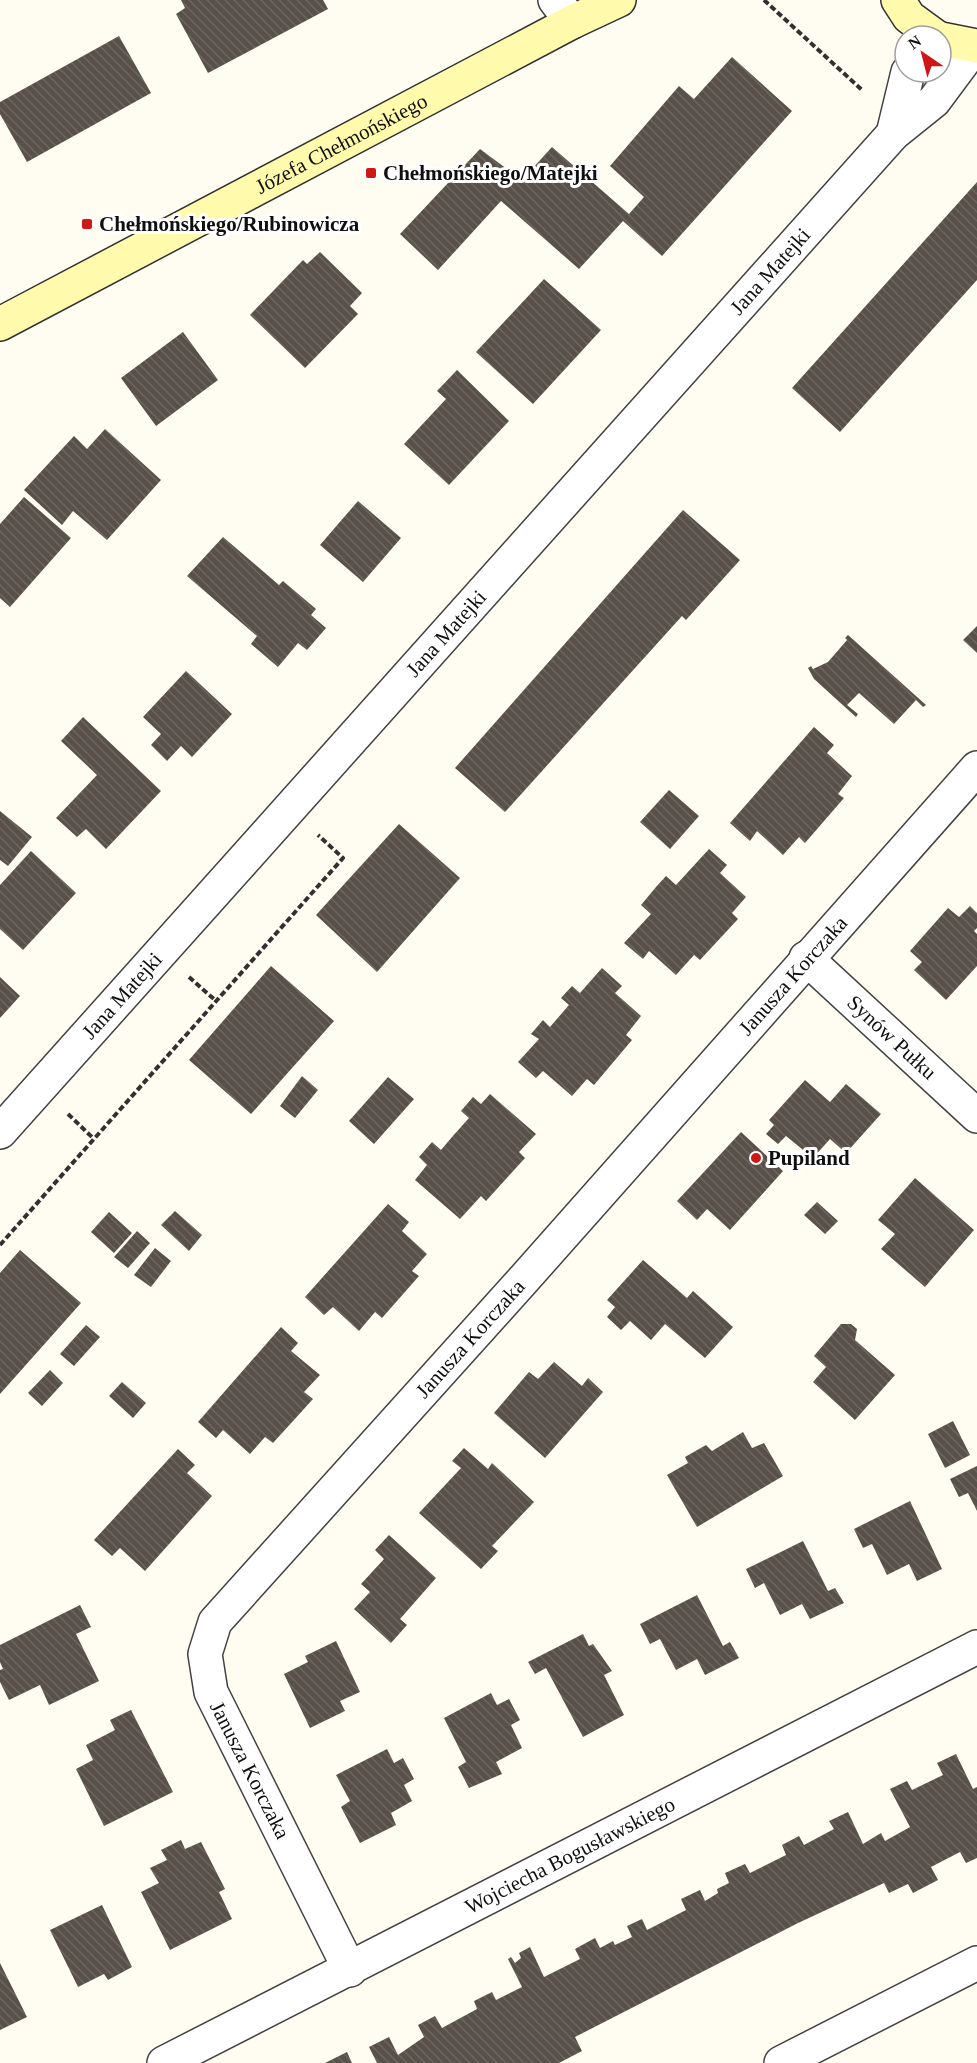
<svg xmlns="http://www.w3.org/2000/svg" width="977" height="2063" viewBox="0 0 977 2063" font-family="'Times New Roman',serif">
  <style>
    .building { fill: url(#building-back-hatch) }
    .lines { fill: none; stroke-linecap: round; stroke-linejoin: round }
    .street-casing { stroke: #424242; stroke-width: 36 }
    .secondary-casing { stroke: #313131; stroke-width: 36 }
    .path { stroke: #313131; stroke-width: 4; stroke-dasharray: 6 3; stroke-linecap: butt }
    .street { stroke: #fff; stroke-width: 33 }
    .secondary { stroke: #fffaac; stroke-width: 33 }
    .poi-dot { fill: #ce1817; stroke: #fff; stroke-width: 2 }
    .labels { text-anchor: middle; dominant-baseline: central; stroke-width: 6; stroke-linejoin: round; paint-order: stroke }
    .street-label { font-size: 21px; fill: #0f0f0f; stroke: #fff }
    .poi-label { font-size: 21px; font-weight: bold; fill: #0f0f0f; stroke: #fff; text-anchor: start }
  </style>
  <defs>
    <pattern id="building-back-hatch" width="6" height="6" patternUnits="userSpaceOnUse" patternTransform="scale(1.5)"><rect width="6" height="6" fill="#59504a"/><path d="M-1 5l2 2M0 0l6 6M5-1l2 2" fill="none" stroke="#6c6560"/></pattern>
  </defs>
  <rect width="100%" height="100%" fill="#fffdf1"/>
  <!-- building -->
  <path class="building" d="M181,0h142l5,9 -120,64 -32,-59 9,-6z
    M119,36l32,57 -124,69 -27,-48v-12z
    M732,57l60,54 -130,145 -39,-35 -44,48 -78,-68 -63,69 -38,-36 80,-85 42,31 30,-33 77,67 15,-17 -34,-31 69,-80 15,13z
    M977,182v98l-137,152 -48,-44z
    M320,252l42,41 -12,13 8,8 -53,54 -55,-53 53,-55 4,4z
    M544,279l57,51 -68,74 -57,-52z
    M183,332l35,48 -62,46 -35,-48z
    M457,370l52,51 -60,64 -45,-41 42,-45 -9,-8z
    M105,429l56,51 -54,60 -34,-29 -11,14 -38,-35 50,-54 13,13z
    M24,497l47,41 -61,69 -10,-9v-74z
    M358,501l43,37 -38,44 -43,-37z
    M683,510l57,50 -54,60 -4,-4 -177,196 -50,-44z
    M223,537l56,48 4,-4 33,28 -5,6 15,13 -19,22 -9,-7 -20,24 -27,-23 6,-8 -70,-60z
    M977,626v27l-14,-13z
    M848,635l78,70 -3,2 -7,-7 -22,24 -35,-31 -12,12 11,9 -2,3 -42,-38 -6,-11 3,-2 2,3 15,-7 19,-22 -2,-2z
    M186,671l46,43 -40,43 -11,-11 -14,15 -16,-16 10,-11 -18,-17z
    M83,717l78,74 -55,58 -20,-20 -9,8 -21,-19 41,-43 -36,-34z
    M814,727l20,18 -7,8 25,23 -14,18 6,4 -39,45 -6,-6 -16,18 -26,-24 -7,10 -20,-18z
    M669,790l30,26 -29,33 -30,-27z
    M0,811l32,26 -24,29 -8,-6z
    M399,824l61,54 -83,94 -61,-57z
    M709,849l18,16 -7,8 26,24 -14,16 6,6 -38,41 -6,-5 -18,20 -27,-24 -6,8 -19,-16 27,-29 -10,-9 15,-18 10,-11 10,9z
    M31,851l45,42 -53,57 -23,-21v-44z
    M970,906l7,7v15l-3,3 3,3v32l-31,34 -32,-30 8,-8 -12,-11 38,-43 11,9z
    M271,966l63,55 -83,93 -62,-54z
    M602,968l20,18 -7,7 26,23 -15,19 6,5 -38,45 -7,-6 -15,17 -29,-25 -7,7 -18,-16 21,-23 -8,-5 12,-14 7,7 19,-22 -8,-7 11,-12 8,7z
    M0,977l20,19 -20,22z
    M302,1076l16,14 -23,28 -15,-12z
    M388,1077l26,22 -40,45 -25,-23z
    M805,1080l25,22 16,-18 35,30 -35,39 -16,-14 -17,19 -27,-22 -8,8 -12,-10 8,-9 -5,-5z
    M490,1094l46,40 -17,18 6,6 -39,43 -5,-5 -21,23 -45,-39 12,-15 -8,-8 13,-15 9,8 11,-13 17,-19 -8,-7 12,-14 8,7z
    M741,1132l42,39 -53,59 -23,-21 -10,11 -20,-19z
    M915,1178l59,52 -49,57 -44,-38 14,-15 -17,-14z
    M817,1202l21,19 -13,13 -21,-19z
    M388,1204l21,18 -7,9 25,23 -15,17 7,5 -37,42 -7,-6 -16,19 -26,-24 -9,8 -19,-18z
    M175,1211l27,24 -13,16 -28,-26z
    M109,1212l23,21 -18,20 -23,-21z
    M137,1231l13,12 -22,25 -14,-11z
    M155,1248l16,13 -20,26 -17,-12z
    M20,1250l61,53 -81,91v-121z
    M643,1260l44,38 6,-7 40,36 -28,31 -40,-34 -14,16 -21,-19 -9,9 -14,-13 8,-10 -8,-7z
    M841,1324h10l6,5 -2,11 40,35 -40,45 -42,-38 13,-15 -12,-11z
    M86,1325l14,12 -26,29 -14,-12z
    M281,1327l17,16 -7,8 29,24 -16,17 9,7 -40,44 -8,-6 -15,17 -27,-24 -7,8 -18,-16z
    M554,1362l28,24 6,-8 15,14 -58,66 -51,-45 35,-41 9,7z
    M50,1370l13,13 -21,23 -14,-13z
    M122,1382l24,21 -13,15 -24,-22z
    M953,1421l17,34 -25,13 -17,-34z
    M743,1432l9,16 12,-5 19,33 -86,51 -30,-52 21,-12 -3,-6 21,-12 6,6z
    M464,1448l24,21 4,-6 42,39 -42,44 6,5 -17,18 -62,-56 42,-45 -9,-7z
    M178,1449l17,16 -8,8 25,23 -67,75 -25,-23 -8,8 -18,-16z
    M977,1466v45l-9,-18 -9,4 -9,-18z
    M910,1501l32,68 -25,12 -8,-17 -22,11 -15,-31 -9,4 -9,-19z
    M389,1535l47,43 -36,41 7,6 -16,18 -37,-34 16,-17 -9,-8 23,-25 -9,-9z
    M803,1541l25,50 7,-3 9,15 -34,16 -8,-15 -22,11 -16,-32 -9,5 -9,-19z
    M697,1595l26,51 7,-4 9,16 -34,17 -8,-16 -21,11 -16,-31 -10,5 -10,-20z
    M80,1605l11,22 -15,7 23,47 -50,24 -9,-20 -31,15 -9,-18v-12l3,-1 -3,-7v-17z
    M583,1634l6,12 4,-2 19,27 -8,4 20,40 -41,22 -37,-69 -11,6 -7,-12z
    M336,1641l24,51 -20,9 5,10 -35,17 -26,-54 24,-12 -3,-6z
    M491,1693l6,12 12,-6 11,21 -9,5 11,23 -26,14 6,12 -33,14 -11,-21 8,-5 -22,-44z
    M131,1710l42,82 -69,34 -28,-57 17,-9 -7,-15 29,-15 -5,-10z
    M387,1749l7,14 9,-5 11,21 -10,6 8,16 -21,12 5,12 -36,18 -19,-36 9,-6 -14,-26z
    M956,1754l17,35 4,-2v71l-11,5 -6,-11 -29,15 7,13 -25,13 -5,-9 -19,9 -5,-10 -88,41 -221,113 7,14 -23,12h-182l-8,-16 20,-10 9,18 26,-18 -6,-12 17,-9 7,12 35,-19 -3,-8 18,-9 4,8 26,-13 -14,-28 3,-2 4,6 6,-5 -2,-5 11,-6 14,30 36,-18 -5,-10 20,-11 5,10 13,-7 2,4 17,-8 -5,-11 15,-7 5,11 39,-20 -5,-11 19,-9 5,11 13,-8 -1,-4 12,-6 -4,-10 20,-9 5,9 36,-18 -4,-10 17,-9 5,9 30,-16 -5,-8 19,-9 15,32 18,-11 4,8 25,-14 -20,-38 17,-8 5,9 31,-15 -6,-12z
    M181,1840l4,9 16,-7 24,47 -6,3 13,27 -62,31 -29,-58 18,-9 -9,-15 17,-8 -6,-10z
    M102,1905l30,62 -24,13 -4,-6 -26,13 -28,-57z
    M0,1963l27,54 -27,13z
    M347,2052l5,11h-27z"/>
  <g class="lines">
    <defs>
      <g id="street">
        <path d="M555,0l17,22"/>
        <path d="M893,134l15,-62"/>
        <path id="s1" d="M806,958l171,158"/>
        <path id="s2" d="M0,1132l893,-998 41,-33 40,-54"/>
        <path id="s3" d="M350,1970l-139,-278 -6,-38 10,-32 309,-343 453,-511"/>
        <path id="s4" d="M164,2063l813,-416"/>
        <path d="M781,2063l196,-100"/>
      </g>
      <g id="secondary">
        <path d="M898,0l11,17 26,19"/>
        <path d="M941,39l36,7"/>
        <path id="s5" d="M0,324l572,-302 47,-22"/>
      </g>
    </defs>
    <!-- street casing -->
    <use href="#street" class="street-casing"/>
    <!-- secondary casing -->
    <use href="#secondary" class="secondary-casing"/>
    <!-- path -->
    <path class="path" d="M764,0l98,90
      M189,977l26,23
      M68,1114l25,24
      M0,1245l343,-387 -25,-23"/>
    <!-- street -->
    <use href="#street" class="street"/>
    <!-- secondary -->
    <use href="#secondary" class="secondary"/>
  </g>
  <!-- markers -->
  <g class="poi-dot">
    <rect x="365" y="167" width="12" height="12" rx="3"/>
    <rect x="81" y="218" width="12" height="12" rx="3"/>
    <circle cx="756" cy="1158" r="6"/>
  </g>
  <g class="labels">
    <!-- street labels -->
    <g class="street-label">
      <text stroke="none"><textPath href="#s5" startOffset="386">Józefa Chełmońskiego</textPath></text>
      <text stroke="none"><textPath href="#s2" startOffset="1155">Jana Matejki</textPath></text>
      <text stroke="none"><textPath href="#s2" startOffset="669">Jana Matejki</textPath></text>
      <text stroke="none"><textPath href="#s3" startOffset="1250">Janusza Korczaka</textPath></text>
      <text stroke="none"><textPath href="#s2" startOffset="183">Jana Matejki</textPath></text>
      <text stroke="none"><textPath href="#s1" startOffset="117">Synów Pułku</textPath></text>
      <text stroke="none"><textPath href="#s3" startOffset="764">Janusza Korczaka</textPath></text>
      <text transform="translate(250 1770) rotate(63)">Janusza Korczaka</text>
      <text stroke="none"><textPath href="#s4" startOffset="456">Wojciecha Bogusławskiego</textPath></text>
    </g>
    <!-- poi labels -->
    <g class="poi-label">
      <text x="383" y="173">Chełmońskiego/Matejki</text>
      <text x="99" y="224">Chełmońskiego/Rubinowicza</text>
      <text x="768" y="1158">Pupiland</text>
    </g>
  </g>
  <!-- north arrow -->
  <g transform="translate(923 54) rotate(325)"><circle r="28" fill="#ffffff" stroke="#9f9f9f" stroke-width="1.5"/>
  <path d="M0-4.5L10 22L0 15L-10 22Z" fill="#ce1817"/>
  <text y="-9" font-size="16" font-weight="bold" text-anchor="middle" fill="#0f0f0f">N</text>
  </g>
</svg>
